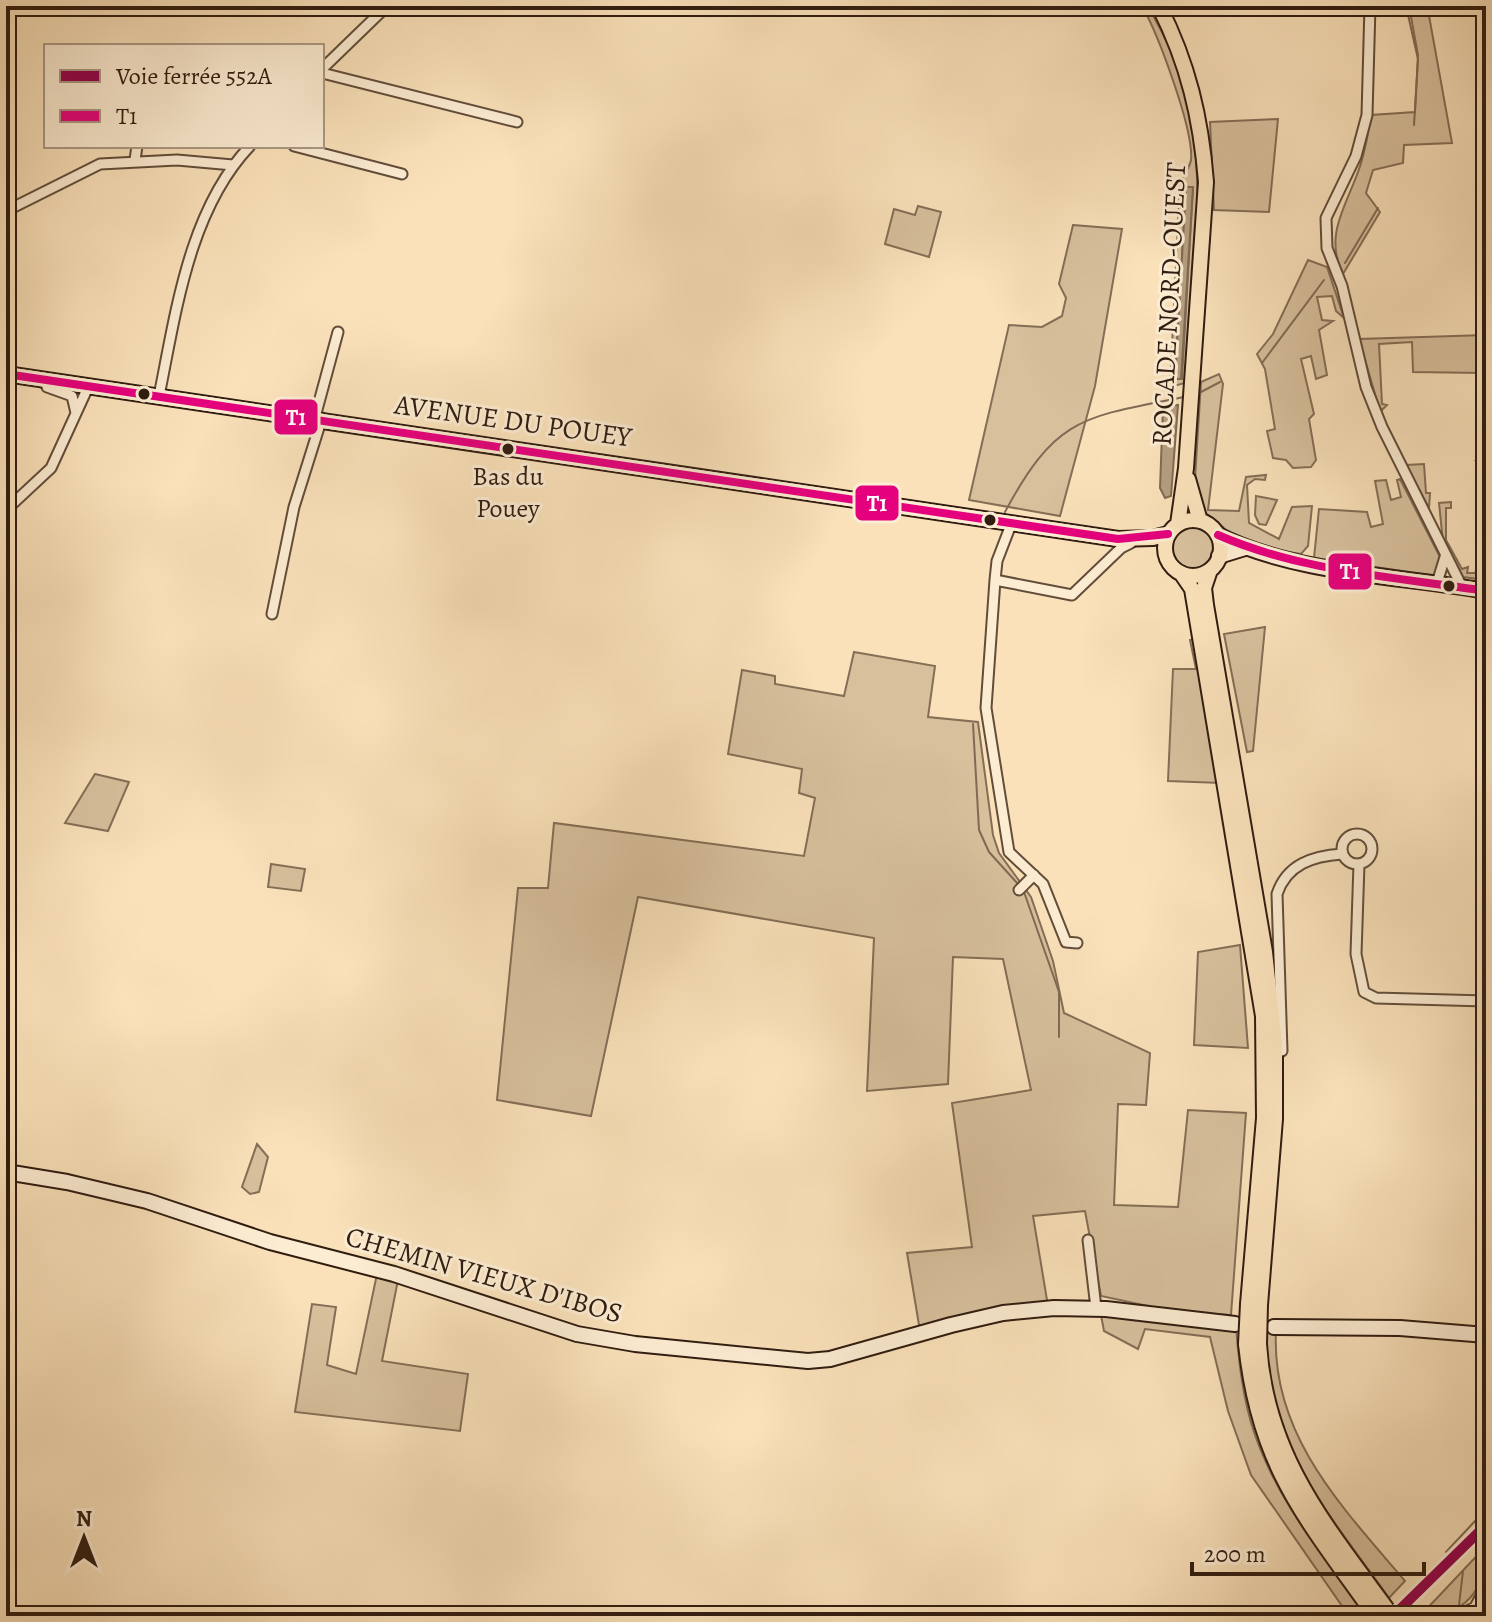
<svg xmlns="http://www.w3.org/2000/svg" width="1492" height="1622" viewBox="0 0 1492 1622" font-family="Alegreya,serif">
  <style>
    .green { fill: #d8c09d; stroke: #846e56; stroke-width: 2; fill-rule: evenodd }
    .water { fill: #b59e80; stroke: #806a53; stroke-width: 2 }
    .lines { fill: none; stroke-linecap: round; stroke-linejoin: round }
    .stream { stroke: #806a53; stroke-width: 2 }
    .street-casing { stroke: #624d3a; stroke-width: 13 }
    .secondary-casing { stroke: #301c10; stroke-width: 18 }
    .primary-casing { stroke: #301c10; stroke-width: 18 }
    .street { stroke: #fcecd2; stroke-width: 9 }
    .secondary { stroke: #fcecd2; stroke-width: 14 }
    .primary { stroke: #fae1ba; stroke-width: 14 }
    .primary-bridge-casing { stroke: #301c10; stroke-width: 18; stroke-linecap: butt }
    .primary-bridge { stroke: #fae1ba; stroke-width: 14 }
    .bus-1-casing { stroke: #fcecd2; stroke-width: 14 }
    .bus-1 { stroke: #e5007d; stroke-width: 8 }
    .rail-1-casing { stroke: #fcecd2; stroke-width: 16 }
    .rail-1 { stroke: #92004c; stroke-width: 10 }
    .bus-dot { fill: #301c10; stroke: #fcecd2; stroke-width: 3 }
    .labels { text-anchor: middle; dominant-baseline: central; stroke-width: 6; stroke-linejoin: round; paint-order: stroke }
    .bus-label { font-size: 26px; fill: #301c10; stroke: #fcecd2 }
    .street-label { font-size: 28px; fill: #301c10; stroke: #fcecd2 }
    .line-badge { stroke: #fcecd2; stroke-width: 3 }
    .badge-label { font-size: 22px; text-anchor: middle; font-weight: bold; fill: #fff }
  </style>
  <rect width="100%" height="100%" fill="#fae1ba"/>
  <filter id="stains"><feTurbulence type="fractalNoise" baseFrequency=".0025" numOctaves="4"/><feColorMatrix values="0 0 0 0 .2 0 0 0 0 .09 0 0 0 0 .02 0 0 0 .5 -.17"/></filter>
  <radialGradient id="worn" r=".72"><stop offset=".6" stop-color="#630" stop-opacity="0"/><stop offset="1" stop-color="#630" stop-opacity=".3"/></radialGradient>
  <!-- green -->
  <path class="green" d="M1142,6h6c11,21 24,43 32,66 32,99 11,209 5,311l-15,4 10,-204c3,-7 10,-16 11,-23 3,-30 -33,-126 -49,-154zM1186,187l7,1 -11,191h-7z
    M1409,6l19,4 24,133 -48,2 -1,18 -30,7 -7,23 14,19 -37,62c-19,-38 2,-66 15,-102 7,-19 10,-37 13,-57l44,-3 3,-57z
    M1278,119l-9,93 -55,-2 -4,-88z
    M918,206l23,6 -12,45 -44,-13 9,-35 21,6z
    M1073,225l49,4 -27,157 -35,130 -91,-16 40,-175 33,2 20,-11 4,-18 -7,-14z
    M1308,260l19,7 17,51 -8,-7 -4,-15 -15,1 5,23 11,1 -14,9 8,45 -11,4 -5,-23 -10,3 13,55 -5,5 7,41 -5,7 -18,1 -7,-8 -13,-2 -6,-27 8,-2 -10,-60 -8,-15 16,-20z
    M1486,335l-3,38 -70,-1 -1,-30 -33,2 3,60 5,1 -5,5 -3,-2 -20,-69z
    M1219,374l4,10 -15,126 31,1 7,-34 20,-2 -1,5 -10,-1 -8,6 2,38 30,16 13,-32 20,-1 -4,40 -7,8 -35,-6 -36,-15 -27,-22 -8,-32 6,-97z
    M1477,461h9v119l-23,-3 -20,-35 -4,-39 12,-1v6h-5v32l16,29 6,-2 -1,6h8l2,-5 6,-1 -1,-103z
    M1424,464l2,29h4l-1,15 -23,-43z
    M1400,479l40,78 -4,19 -122,-18 5,-49 48,3 4,15 12,-3 -8,-43 11,-1 5,20 10,-3 -4,-17z
    M1256,496l21,4 -11,25 -7,-1 -4,-9z
    M1169 547a22 22 0 1 1 44 0a22 22 0 1 1-44 0Z
    M1265,627l-12,124 -6,1 -23,-118z
    M1195,639l26,144 -53,-2 5,-112h23l-6,-29z
    M854,652l81,14 -7,51 50,5 15,113 6,18 32,44 22,64 11,52 86,40 -4,52 -28,-1 -4,101 64,2 10,-97 58,3 -15,202 -55,-3 -75,-16 -16,-85 -52,5 16,96 -128,25 -14,-84 65,-6 -20,-144 79,-13 -28,-131 -50,-2 -5,127 -81,7 7,-153 -236,-41 -47,219 -94,-16 21,-212h30l6,-65 250,33 11,-58 -16,-5 3,-24 -74,-15 14,-84 33,6v8l69,12z
    M95,774l34,8 -21,49 -43,-8z
    M271,864l34,5 -4,22 -33,-4z
    M1240,945l8,103 -54,-3 4,-93z
    M257,1144l11,13 -9,35 -9,2 -8,-7z
    M377,1274l21,6 -16,81 86,13 -8,57 -165,-19 17,-108 24,3 -9,58 29,9z
    M1101,1315l135,13c3,35 7,71 18,104 23,69 71,126 112,184h-17l-98,-141 -23,-64 -18,-74 -65,-8 -7,20 -34,-18z
    M1266,1331l10,1c-5,103 67,176 129,249l-16,17c-64,-90 -121,-150 -123,-267z
    M1486,1546c0,44 -19,70 -66,70z"/>
  <!-- water -->
  <path class="water" d="M1186,187h7l-12,192h-6z
    M1178,405l-7,91 -6,2 -5,-10 3,-81z"/>
  <g class="lines">
    <!-- stream -->
    <path class="stream" d="M1406,6l12,53 -4,66
      M1345,263l33,-55
      M1262,363l62,-83
      M1201,392l19,-10
      M1005,512c51,-96 79,-95 179,-115
      M973,724l6,106 10,22 29,32
      M1024,892l35,100v45
      M1446,1552l30,-32 10,-34
      M1459,1605l4,-34"/>
    <defs>
      <path id="street" d="M1370,6l-3,109 -11,41 -30,62 1,30 15,38 24,101 16,40 80,160
        M322,69l65,-63
        M322,73l195,49
        M294,146l108,28
        M135,160l2,-14
        M6,211l94,-47 77,-4 56,5
        M47,387l25,9 4,17
        M159,396c17,-84 30,-186 91,-250
        M315,417l23,-85
        M6,510l45,-42 38,-83
        M1012,522l-15,39 -2,19 77,15 49,-47 10,-5
        M995,580l-9,128 23,144 34,32 23,58 11,1
        M1437,583l8,-26
        M272,614l22,-107 28,-89
        M1342 849a15 15 0 1 1 30 0a15 15 0 1 1-30 0Z
        M1359,864l-3,90 8,38 12,6 110,3
        M1019,890l15,-15
        M1282,1051l-5,-157c10,-30 36,-38 65,-40
        M1088,1240l8,68
        M1458,1616l17,-9 11,-20"/>
      <path id="secondary" d="M1218,535c77,39 183,41 268,56
        M1219,556l26,-8
        M6,1172l61,10 80,19 123,41 124,32 183,60 58,10 173,17 22,-2 121,-34 52,-12 51,-5 52,1 129,15
        M1274,1327l126,1 86,7"/>
      <path id="primary" d="M1159,6c29,57 42,112 47,176l-20,286 -8,56
        M6,374l1112,165 35,-1 15,-4
        M1188,479l12,42
        M1165 548a28 28 0 1 1 56 0a28 28 0 1 1-56 0Z
        M1210,570l-6,18 2,17 59,347 10,92v75l-15,186
        M1181,573l11,16 71,427 1,102 -16,186
        M1246,1344c13,124 60,174 129,272
        M1259,1344c7,114 69,184 133,272"/>
    </defs>
    <!-- street casing -->
    <use href="#street" class="street-casing"/>
    <!-- secondary casing -->
    <use href="#secondary" class="secondary-casing"/>
    <!-- primary casing -->
    <use href="#primary" class="primary-casing"/>
    <!-- street -->
    <use href="#street" class="street"/>
    <!-- secondary -->
    <use href="#secondary" class="secondary"/>
    <!-- primary -->
    <use href="#primary" class="primary"/>
    <defs>
      <path id="primary-bridge" d="M1246,1344l2,-40
        M1259,1344l1,-39"/>
    </defs>
    <!-- primary-bridge casing -->
    <use href="#primary-bridge" class="primary-bridge-casing"/>
    <!-- primary-bridge -->
    <use href="#primary-bridge" class="primary-bridge"/>
    <defs>
      <path id="bus-1" d="M6,374l1112,165 50,-5
        M1218,535c85,37 177,42 268,56"/>
    </defs>
    <!-- bus-1 casing -->
    <use href="#bus-1" class="bus-1-casing"/>
    <!-- bus-1 -->
    <use href="#bus-1" class="bus-1"/>
    <defs>
      <path id="rail-1" d="M1393,1616l93,-91"/>
    </defs>
    <!-- rail-1 casing -->
    <use href="#rail-1" class="rail-1-casing"/>
    <!-- rail-1 -->
    <use href="#rail-1" class="rail-1"/>
  </g>
  <!-- markers -->
  <g class="bus-dot">
    <circle cx="144" cy="394" r="7"/>
    <circle cx="508" cy="449" r="7"/>
    <circle cx="990" cy="520" r="7"/>
    <circle cx="1449" cy="586" r="7"/>
  </g>
  <g class="labels">
    <!-- bus labels -->
    <g class="bus-label">
      <text x="508" y="476">Bas du<tspan x="508" dy="32">Pouey</tspan></text>
    </g>
    <!-- street labels -->
    <g class="street-label">
      <text transform="translate(1169 304) rotate(-87)">ROCADE NORD-OUEST</text>
      <text transform="translate(513 421) rotate(8)">AVENUE DU POUEY</text>
      <text transform="translate(484 1275) rotate(16)">CHEMIN VIEUX D'IBOS</text>
    </g>
  </g>
  <g class="line-badge">
    <rect x="273" y="398" width="46" height="38" rx="8" fill="#e5007d"/>
    <rect x="854" y="484" width="46" height="38" rx="8" fill="#e5007d"/>
    <rect x="1327" y="552" width="46" height="39" rx="8" fill="#e5007d"/>
  </g>
  <g class="badge-label">
    <text x="296" y="425">T1</text>
    <text x="877" y="511">T1</text>
    <text x="1350" y="579">T1</text>
  </g>
  <!-- margin -->
  <rect width="1492" height="1622" fill="none" stroke="#fae1ba" stroke-width="32"/>
  <rect x="8" y="8" width="1476" height="1606" fill="none" stroke="#301c10" stroke-width="4"/>
  <rect x="16" y="16" width="1460" height="1590" fill="none" stroke="#301c10" stroke-width="2"/>
  <!-- legend -->
  <rect x="44" y="44" width="280" height="104" fill="#fcecd2" stroke="#aa9984" stroke-width="2"/>
  <rect x="60" y="70" width="40" height="12" fill="#92004c" stroke="#aa9984" stroke-width="2"/>
  <text x="116" y="84" font-size="24" fill="#301c10">Voie ferrée 552A</text>
  <rect x="60" y="110" width="40" height="12" fill="#e5007d" stroke="#aa9984" stroke-width="2"/>
  <text x="116" y="124" font-size="24" fill="#301c10">T1</text>
  <!-- north arrow -->
  <g transform="translate(84 1538)" stroke="#fcecd2" stroke-width="6" paint-order="stroke">
  <path d="M0-6L14 30L0 20L-14 30Z" fill="#301c10"/>
  <text y="-12" font-size="22" font-weight="bold" text-anchor="middle" fill="#301c10">N</text>
  </g>
  <!-- scale -->
  <path d="M1192 1562v12h232v-12" fill="none" stroke="#301c10" stroke-width="4"/>
  <text x="1204" y="1562" font-size="24" fill="#301c10" stroke="#fcecd2" stroke-width="6" paint-order="stroke">200 m</text>
  <rect width="100%" height="100%" filter="url(#stains)"/>
  <rect width="100%" height="100%" fill="url(#worn)"/>
</svg>
